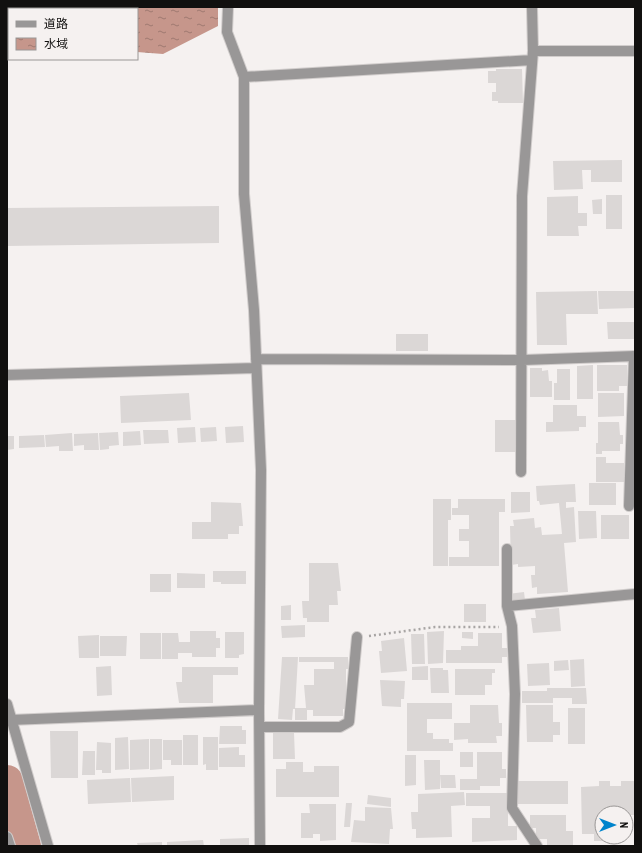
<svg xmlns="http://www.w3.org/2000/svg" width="642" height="853" viewBox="0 0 642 853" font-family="'Archivo Narrow','Noto Sans JP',sans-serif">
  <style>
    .water { fill: url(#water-ripples) }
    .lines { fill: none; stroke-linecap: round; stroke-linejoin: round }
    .river { stroke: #c6968b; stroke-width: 32 }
    .building { fill: #dbd7d6 }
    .minor-casing { stroke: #d1cdcc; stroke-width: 12 }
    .path { stroke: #a8a5a4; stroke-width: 2.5; stroke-dasharray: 2 3; stroke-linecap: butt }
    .minor { stroke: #999797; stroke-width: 10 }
  </style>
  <defs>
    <pattern id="water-ripples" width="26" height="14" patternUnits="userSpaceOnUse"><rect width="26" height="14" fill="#c6968b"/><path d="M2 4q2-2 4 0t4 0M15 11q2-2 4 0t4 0" fill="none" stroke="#9f7970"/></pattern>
  </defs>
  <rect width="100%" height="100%" fill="#f5f1f0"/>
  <!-- water -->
  <path class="water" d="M7,7h211v19l-55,28 -26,-2v-43h-128v30h-2z"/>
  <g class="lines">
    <!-- river -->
    <path class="river" d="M7,781l18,65"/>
  </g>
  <!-- building -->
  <path class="building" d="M496,69h26l1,34h-25v-2h-6v-9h4v-9h-8v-12h8z
    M622,160v22h-31v-12h-9l1,19 -29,1 -1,-29z
    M606,195h16v34h-16z
    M578,196v17h9v13h-9l1,10h-32v-39z
    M602,199v15h-9l-1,-14z
    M219,206v37l-212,3v-38z
    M597,291l1,23h-32l1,31h-30l-1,-53z
    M598,291h37v17l-36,1z
    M607,322h28v17h-27z
    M396,334h32v17h-32z
    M593,365v34h-16v-33z
    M597,365h30v21h-8v5h-22z
    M530,368h12v3l6,-1 1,11h3v16h-22z
    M557,369h13v31h-16v-17h3z
    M189,393l2,27 -70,3 -1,-27z
    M598,393h26v23l-26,1z
    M553,405h24v11h9v11h-7v4l-33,1v-10h7z
    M495,420h22v32h-22z
    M598,422h21l1,13h3v9h-3v7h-18v3h-6v-11h2z
    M243,426l1,16 -18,1 -1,-16z
    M195,427l1,15 -18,1 -1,-15z
    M216,427l1,14 -16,1 -1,-14z
    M143,430h25l1,13 -25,1z
    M140,431l1,14 -18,1v-14z
    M118,432l1,13 -10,1v3l-9,1 -1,-17z
    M72,433l1,18h-14v-5l-13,1 -1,-12z
    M98,433l1,17h-15v-5l-10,1v-12z
    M44,435l1,12 -26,1v-12z
    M7,436h7v13l-7,1z
    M596,457h10v6h18l1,19h-29z
    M589,483h27v22h-27z
    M575,484l1,18h-10v6l8,-1 2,35 -12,1 4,49 -31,2v-7l-5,1 -1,-13h4v-9l-17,1v-3l-7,1 -1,-39h4l-1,-6 21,-2 1,10 6,-1 1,8 20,-1 -3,-31 -19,2 -1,-4h-2l-1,-15z
    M511,492h19v20l-19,1z
    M433,499h18v21h-3v46h-15z
    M458,499h47v13h-6v54h-50v-9h20v-16h-10v-12h10v-14h-17v-7h6z
    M211,502l30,1 2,23h-4v8h-11v5h-36v-17h19z
    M578,511h18l1,27 -18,1z
    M601,515h28v24h-28z
    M309,563h29l3,28h-4l1,14h-9v17h-22v-4h-4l-1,-17h7z
    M213,571h33v13h-25v-2h-8z
    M177,573l28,1v14h-28z
    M150,574h21v18h-21z
    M524,592l1,8 -16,1 -1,-7z
    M464,604h22v18h-22z
    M291,605v15h-10v-14z
    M559,608l2,23 -28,2 -2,-15h5l-1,-8z
    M305,625v12l-23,1 -1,-12z
    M190,631h26v7h4v10h-4v9h-24v-4h-14v6h-16v-26h16l1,9h11z
    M444,631l-1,32 -15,1 -1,-32z
    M225,632h19v22l-5,1v3h-14z
    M462,632h11v7l-11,-1z
    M140,633h21v26h-21z
    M478,633h24v15h5v9h-5v6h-56v-13h15v-4h17z
    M411,634h13l1,30h-13z
    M99,635v23h-20l-1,-22z
    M100,636h27l-1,20h-26z
    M404,638l3,33 -26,2 -2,-22h3l-1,-10z
    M282,657h16l-3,52h-2l-1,11 -14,-1z
    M299,657h49v12h-2v40h-3v7h-30v-6h-6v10h-12v-12h11l-2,-23h10v-16h20v-7h-35z
    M584,659l1,27 -14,1 -1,-27z
    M568,660l1,10 -15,1v-10z
    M549,663l1,22 -22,1 -1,-22z
    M111,666l1,29 -15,1 -1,-29z
    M428,666v14h-16v-13z
    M182,667h56v8h-25v28h-34l-3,-21h6z
    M430,668h13v2h5l1,23h-18z
    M455,669h40v4h-3v12h-7v10h-30z
    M380,680l25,1 -1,18h-3v8l-19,-1z
    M547,688h39l1,16h-15v-6h-19v5h-31v-12h25z
    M407,703h45v16h-25v14h6v6h16v4h4v8h-46z
    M470,705h28l1,18h3v13h-6l1,7h-29v-4l-14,1v-17h16z
    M526,705h27v17h7v13h-7v7h-26z
    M568,708h17v36h-17z
    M220,726h22v4h4v14h-27z
    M50,731h28v47h-27z
    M273,733h21l1,26h-22z
    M183,735h15v30h-15z
    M128,737l1,32 -14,1v-32z
    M203,737h15v33h-12v-6l-3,1z
    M149,739v30l-19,1v-30z
    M150,739h12v30l-12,1z
    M163,740h19v25h-11v-5h-8z
    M97,742l14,1v30h-9v-3h-6z
    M239,747v8h6v12h-26v-19z
    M83,751h12v24h-13z
    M460,752h13v15h-13z
    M477,752h25v17h4v9h-6v8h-20v4h-20v-11h17z
    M405,755h11v30l-11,1z
    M424,760h16v29l-15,1z
    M286,762h17v10h11v-6h25v31h-63v-28h10z
    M440,775h15l1,13h-15z
    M174,776v24l-42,2 -1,-24z
    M130,778l1,24 -43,2 -1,-24z
    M518,781h50v23h-50z
    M599,781h11v5h11v-5h14v34h-5v19h-4v-21h-24v24h12l1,4h-21v-7h-12l-1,-47 18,-1z
    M464,792l1,13 -14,1 1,31 -36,1v-9h-4l-1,-17h7v-18z
    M466,793h42v33h9v14l-45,2v-24h18v-12h-24z
    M368,795l23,3v9l-24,-3z
    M346,803h6l-2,24h-6z
    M309,804h27v36l-16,1v-7h-7v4h-12v-25h9z
    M365,807l26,1 2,21h-3l-1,15 -38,-2 3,-22 11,1z
    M530,815h36v16h7v15h-26v-7h-11v-11h-6z
    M249,838v8h-29v-7z
    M203,840l1,6h-37v-4z
    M162,842v4h-24l-1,-3z"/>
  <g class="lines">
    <defs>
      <path id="minor" d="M228,7l-1,25 17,45v117l10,116 7,160 -2,240 1,136
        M533,51h102
        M244,77l288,-17
        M256,359l267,1 112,-4
        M7,375l249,-7
        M521,472l1,-276 11,-145 -1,-44
        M629,506l5,-150
        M507,549v57l5,20 3,68 -3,114 25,38
        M507,606l128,-12
        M7,704l41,142
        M10,720l249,-10
        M260,727h80l9,-5 8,-85
        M7,837l3,9"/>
    </defs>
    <!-- minor casing -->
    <use href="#minor" class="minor-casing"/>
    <!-- path -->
    <path class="path" d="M369,636l66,-9h64"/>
    <!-- minor -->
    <use href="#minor" class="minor"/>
  </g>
  <!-- border -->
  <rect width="642" height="853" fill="none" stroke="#11100f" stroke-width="16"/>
  <!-- legend -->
  <rect x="8" y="8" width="130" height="52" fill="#f5f1f0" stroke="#9a9796"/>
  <rect x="16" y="21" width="20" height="6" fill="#999797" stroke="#9a9796"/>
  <text x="44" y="28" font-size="12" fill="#11100f">道路</text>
  <rect x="16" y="38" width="20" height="12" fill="url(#water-ripples)" stroke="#9a9796"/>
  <text x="44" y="48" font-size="12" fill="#11100f">水域</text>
  <!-- north arrow -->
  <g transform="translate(614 825) rotate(90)"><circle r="19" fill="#f5f1f0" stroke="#9a9796"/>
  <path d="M0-3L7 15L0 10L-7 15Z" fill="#0084cc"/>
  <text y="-6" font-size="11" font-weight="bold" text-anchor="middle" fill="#11100f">N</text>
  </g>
</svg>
